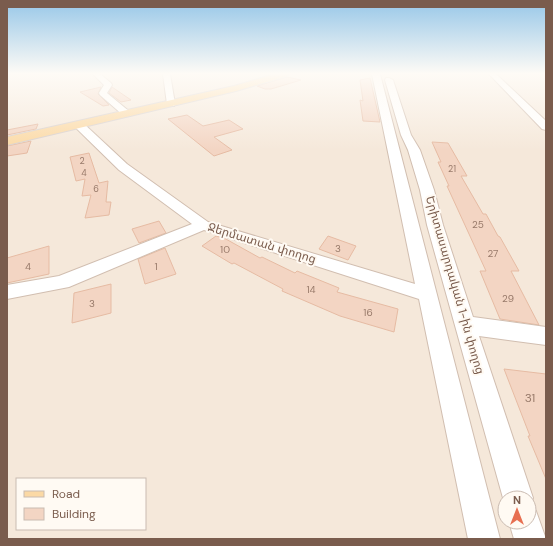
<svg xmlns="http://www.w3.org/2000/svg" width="553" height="546" viewBox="0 0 553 546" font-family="'DM Sans','Noto Sans Armenian',sans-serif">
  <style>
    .residential { fill: #f5e8da; fill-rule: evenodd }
    .building { fill: #f3d5c3; stroke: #e6bba3 }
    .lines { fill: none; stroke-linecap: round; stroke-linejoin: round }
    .minor-casing { stroke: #d1beb0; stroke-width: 2 }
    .major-casing { stroke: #dad1cd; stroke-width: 2 }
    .minor { fill: #fff; fill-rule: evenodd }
    .major { fill: #fbd9a5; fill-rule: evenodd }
    .labels { text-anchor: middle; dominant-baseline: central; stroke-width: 4; stroke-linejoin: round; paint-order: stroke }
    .far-number-label { font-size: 9px; fill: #987a6a }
    .number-label { font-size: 10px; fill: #987a6a }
    .street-label { font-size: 12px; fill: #7a5c4d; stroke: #fffaf3 }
    .near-number-label { font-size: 12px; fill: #987a6a }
  </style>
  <rect width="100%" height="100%" fill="#fdf6ec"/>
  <!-- residential -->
  <path class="residential" d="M7,74h539v465h-539zM17,479h128v50h-128zM505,498h24v24h-24z"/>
  <!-- building -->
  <path class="building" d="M287,77l14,3 -30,9h-6l-8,-3z
    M370,78l10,44 -17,-1 -3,-21 3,1 -3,-21z
    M101,87l-3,7 11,11 -6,1 -23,-14z
    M112,87l19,13 -10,2 -12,-9z
    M187,115l16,11 26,-6 14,9 -29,8 18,13 -18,6 -46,-37z
    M38,124l-2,5 -29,6v-5z
    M31,141l-4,12 -20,3v-10z
    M432,142l16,1 19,33h-6l22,38h3l12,22 2,1 19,34h-8l28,54 -39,-6 -20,-48h6l-39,-85h2l-11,-24h3z
    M89,153l10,30 9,-2 -2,21h5l-2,13 -24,3 6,-23 -9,1 3,-17 -9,2 -6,-24z
    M159,221l7,12 -27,10 -7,-14z
    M216,236l8,2 36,20 2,-1 33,16 2,-2 42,17 -2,4 61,17 -4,23 -54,-16 -58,-25 1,-2 -49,-26 -2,1 -30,-18z
    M328,236l28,10 -8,14 -29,-11z
    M49,246v28l-42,9v-25z
    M165,248l11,26 -31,10 -7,-25z
    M111,284v29l-39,10 2,-30z
    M504,369l42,5v105l-18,-43h2z"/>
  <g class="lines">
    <defs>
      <path id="minor" d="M93,74h7l11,9 1,2 -5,8 23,19 2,2 -2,2h-6l-24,-21 -1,-2 5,-8z
        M163,74h7l5,30 -1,2h-6l-1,-2z
        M372,74h8l120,465h-32l-49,-240 -215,-69 -135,57 -62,12v-14l52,-9 133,-52 -73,-54 -44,-43 -1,-2 1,-2h8l44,41 81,58 207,62z
        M489,74h7l50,47v9l-4,-1z
        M386,78h3l4,2 18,55 9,15 14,40 9,35 30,92 73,10v18l-67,-9 54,162 -4,10v-10h-24v5l-2,-5 -76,-273 -7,-35 -12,-40 -7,-15 -16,-55z
        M529,508l7,3 10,28h-32l-5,-17h20z"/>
      <path id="major" d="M275,74h13l-1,2 -51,15 -229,54v-8l227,-51z"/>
    </defs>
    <!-- minor casing -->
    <use href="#minor" class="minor-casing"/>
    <!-- major casing -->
    <use href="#major" class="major-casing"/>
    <!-- minor -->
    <use href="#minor" class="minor"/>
    <!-- major -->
    <use href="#major" class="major"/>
  </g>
  <!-- sky -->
  <linearGradient id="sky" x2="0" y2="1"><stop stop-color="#97c7e8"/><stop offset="0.49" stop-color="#fefbf6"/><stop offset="1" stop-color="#fefbf6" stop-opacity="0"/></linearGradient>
  <rect width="553" height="150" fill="url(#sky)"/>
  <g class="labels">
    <!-- far-number labels -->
    <g class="far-number-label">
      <text x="82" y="161">2</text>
      <text x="452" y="169">21</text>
      <text x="84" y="173">4</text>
      <text x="96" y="189">6</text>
    </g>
    <!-- number labels -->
    <g class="number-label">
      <text x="478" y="224">25</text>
      <text x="338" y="248">3</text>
      <text x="225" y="249">10</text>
      <text x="493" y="253">27</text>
      <text x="28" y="266">4</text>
      <text x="156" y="266">1</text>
      <text x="311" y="289">14</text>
      <text x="508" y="298">29</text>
      <text x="92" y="303">3</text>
      <text x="368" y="312">16</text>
    </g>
    <!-- street labels -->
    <g class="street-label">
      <text transform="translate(262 243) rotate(17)">Ջերմատան փողոց</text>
      <text transform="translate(455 285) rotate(74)">Երիտասարդական 1-ին փողոց</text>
    </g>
    <!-- near-number labels -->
    <g class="near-number-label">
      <text x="530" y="398">31</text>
    </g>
  </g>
  <!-- border -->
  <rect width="553" height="546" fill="none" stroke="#7a5c4d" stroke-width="16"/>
  <!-- legend -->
  <rect x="16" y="478" width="130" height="52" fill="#fffaf3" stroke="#cabbb1"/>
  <rect x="24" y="491" width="20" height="6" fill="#fbd9a5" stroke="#cabbb1"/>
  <text x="52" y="498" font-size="12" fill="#7a5c4d">Road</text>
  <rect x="24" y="508" width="20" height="12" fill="#f3d5c3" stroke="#cabbb1"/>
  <text x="52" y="518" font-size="12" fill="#7a5c4d">Building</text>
  <!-- north arrow -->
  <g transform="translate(517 510)"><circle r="19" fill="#fffaf3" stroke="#cabbb1"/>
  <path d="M0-3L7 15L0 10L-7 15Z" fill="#e76f51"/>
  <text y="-6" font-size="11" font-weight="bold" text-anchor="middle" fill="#7a5c4d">N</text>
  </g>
</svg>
